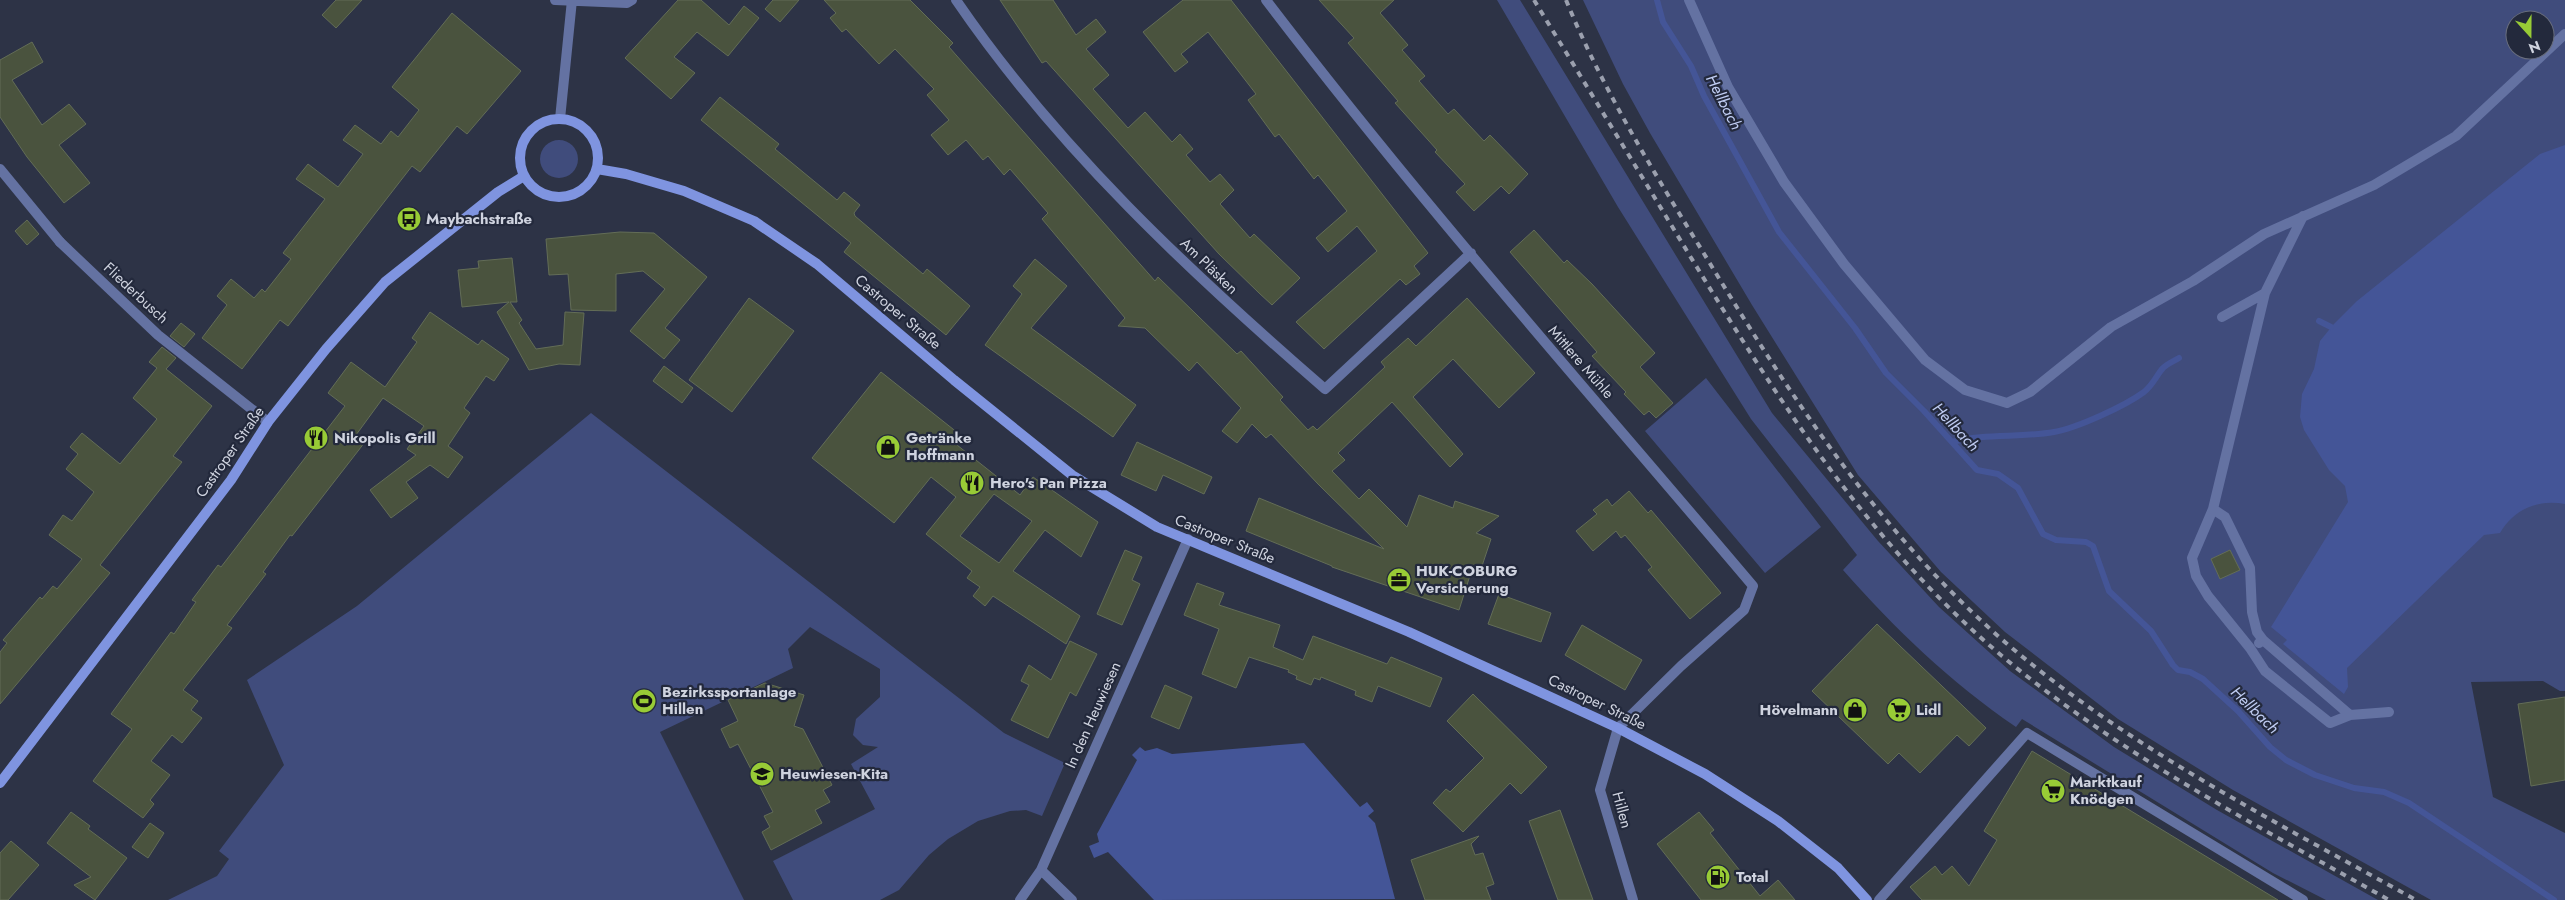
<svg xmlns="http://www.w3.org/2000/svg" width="2565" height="900" viewBox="0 0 2565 900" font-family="Jost,sans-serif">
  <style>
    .green { fill: #404c7c; fill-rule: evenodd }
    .water { fill: #445597 }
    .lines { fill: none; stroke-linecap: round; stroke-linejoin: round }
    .stream { stroke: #445597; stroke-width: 6 }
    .building { fill: #4a533e; stroke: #636d57; fill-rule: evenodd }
    .lane { stroke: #6472a2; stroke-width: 10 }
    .street { stroke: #6472a2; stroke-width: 10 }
    .secondary { stroke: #7f94e0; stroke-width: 10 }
    .rail { stroke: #9ba0ae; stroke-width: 4; stroke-dasharray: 6 6; stroke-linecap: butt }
    .labels { text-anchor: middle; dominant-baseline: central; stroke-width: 4.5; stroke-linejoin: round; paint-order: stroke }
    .poi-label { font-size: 15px; font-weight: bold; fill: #cfd3df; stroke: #23293c; text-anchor: start }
    .street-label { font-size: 15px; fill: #cfd3df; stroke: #23293c }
    .water-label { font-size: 16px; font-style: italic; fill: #c0cdf3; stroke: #23293c }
  </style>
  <rect width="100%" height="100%" fill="#2d3346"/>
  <!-- green -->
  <path class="green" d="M1497,0h23l252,413 106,128 61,66 71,64 104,76 103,63 161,90h-52l-53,-27 -251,-154 -6,8c-66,-45 -121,-98 -173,-157l14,-15 -106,-136 -133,-212z
    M1583,0h982v691h-5l-17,-10 -72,1 22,115 72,36v67h-134l-198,-110 -115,-71 -113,-87 -64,-60 -83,-97 -106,-170 -102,-172 -27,-49zM2515,20h30v30h-30z
    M540 159a19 19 0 1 1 38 0a19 19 0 1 1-38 0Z
    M1706,378l115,149 -56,46 -120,-142z
    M591,413l413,320 61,30 -23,53 -16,-6 -16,1 -32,10 -30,18 -19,16 -30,35 -19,10h-87l-20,-39 102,-52 -24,-45 27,-17 -15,-2 -10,-10 3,-16 24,-22v-28l-70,-42 -22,22 5,19 -133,64 84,168h-576l49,-24 12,-17 -10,-8 65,-86 -37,-85 110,-74z"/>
  <!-- water -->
  <path class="water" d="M2565,145v359c-27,-5 -51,5 -65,29l-16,2 -137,133 1,19 -4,7 -61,-50 4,-4 -16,-13 77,-125 -3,-16 -16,-16 -25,-40 -4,-13 2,-23 12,-25 6,-28 13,-16 24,-24 183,-147z
    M1304,743l56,64 7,-5 7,9 -6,5 7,7 20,76 -241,1 -46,-48 -14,6 -5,-12 10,-4 -2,-8 40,-74 -5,-5 8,-8 5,4 12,-3 15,6z"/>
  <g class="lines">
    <!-- stream -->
    <path class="stream" d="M1657,0l6,22 28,44 13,30 75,136 76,96 31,45 38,38 53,59 21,4 20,14 25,46 13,6 30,2 7,4 16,45 42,40 22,34 5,5 12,2 13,7 35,32 32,36 16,13 29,15 39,13 30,4 25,11 145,97
      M2319,321l12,6
      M1952,442c33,-9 68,-4 102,-10 23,-4 71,-26 90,-40 9,-7 12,-16 19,-24 4,-4 11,-7 16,-10"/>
  </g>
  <!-- building -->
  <path class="building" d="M336,0h26l-26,28 -14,-13z
    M678,0h23l28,25 15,-19 15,12 -31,38 -31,-24 -23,25 21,16 -24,26 -46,-41z
    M773,0h26l-19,22 -15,-13z
    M824,0h86l43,43 -4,4 206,234 3,-4 79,77 4,-3 42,46 -3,3 28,30 5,-4 4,4 37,-34 31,-29 -4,-5 27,-24 8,8 51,-48 68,75 -36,35 -46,-49 -40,38 50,57 -13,13 -58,-65 -54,51 7,7 -13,11 27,28 10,-10 38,38 12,-32 34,13 2,-7 44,15 -23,17 15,6 -10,30 -8,-3 -14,44 -127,-43v-1l-86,-35 13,-33 125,51 -66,-65 -47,-50 -5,4 -14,-14 -15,19 -15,-12 19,-23 -44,-46 -8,9 -44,-43 -27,-2 7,-8 -83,-99 6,-6 -38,-44 -6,6 -16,-19 -5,4 -17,-20 -18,15 -17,-20 18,-15 -22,-25 7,-6 -39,-40 -16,15 -33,-35 -4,3 -12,-14 6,-5z
    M1000,0h53l23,35 20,-16 10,13 -20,17 23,26 -16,14 35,39 17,-16 27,30 8,-8 13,15 -7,6 24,27 10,-8 14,16 -14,14 30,34 4,-4 46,44 -28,27 -13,-12 -40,-39 -173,-193 -4,2z
    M1183,0h48l197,253 -14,13 6,8 -14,11 -6,-6 -76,70 -28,-27 81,-71 -20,-25 -29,26 -12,-14 31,-27 -29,-36 -4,4 -35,-45 -4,3 -27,-37 8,-6 -48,-62 -27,22 7,8 -13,10 -32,-40z
    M1319,0h75l-14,13 28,32 -6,5 23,26 -6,5 29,33 6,-5 30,32 6,-6 38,39 -19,20 -8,-8 -27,25 -18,-19 9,-8 -30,-32 2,-2 -42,-47 3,-2 -50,-58 6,-5z
    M452,13l69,58 -54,63 -10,-8 -37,46 -8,-6 -124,160 -8,-6 -38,49 -40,-31 25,-33 -10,-9 14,-17 23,19 8,-9 3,3 26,-33 -8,-6 42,-54 -29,-20 12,-15 30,23 25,-33 -20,-14 12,-15 26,19 10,-13 7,6 21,-27 -27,-23z
    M32,42l11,20 -31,18 30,45 27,-21 17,20 -27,21 31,38 -26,20 -37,-46 -27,-40v-57z
    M720,97l59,47 -4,5 62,51 7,-8 16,13 -6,8 1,3 68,58 4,-5 43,37 -24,29 -102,-83 7,-9 -150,-123z
    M27,220l12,14 -12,11 -12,-14z
    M1534,230l30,33 3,-3 25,24 63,69 -15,14 33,36 -17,15 -7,-7 -5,4 -20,-21 2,-2 -34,-36 5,-4 -87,-100z
    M620,232l34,1 53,44 -42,51 15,12 -16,19 -34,-28 35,-42 -22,-18 -27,3v37l-45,-1 -3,-36 -19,1 -3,-36z
    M512,258l5,44h-7l12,18 -3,3 17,26 27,-4 2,-33 19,1 -4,52 -21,-1 -30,6 -32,-58 12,-10 -47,5 -4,-37 21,-2 -1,-7z
    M1035,259l32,27 -36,42 105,77 -23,32 -128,-92 37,-51 -9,-8z
    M749,298l45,33 -62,81 -43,-32z
    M430,312l48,33 4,-5 27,19 -15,22 -8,-5 -22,32 6,5 -22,33 15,11 -15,21 -18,-13 -24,17 12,16 -27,20 -21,-28 46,-35 -9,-6 17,-23 -41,-28 -27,37 9,7 -73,94 -2,-1 -27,37 3,2 -39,51 5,3 -49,62 15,11 -7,9 11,8 -20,25 -10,-8 -21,26 19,14 -20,25 4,4 -11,14 -50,-37 39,-52 -21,-15 60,-82 3,2 22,-32 -4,-2 26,-35 3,2 124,-161 -17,-13 23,-31 34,25 32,-45 -5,-4z
    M181,323l14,11 -11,13 -14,-11z
    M162,347l14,11 -10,11 46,37 -39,50 9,6 -82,103 10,8 -110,131v-52l7,-9 -4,-3 37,-43 2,2 11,-13 4,3 25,-30 -33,-24 14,-20 9,6 22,-29 -28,-23 12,-15 -8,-7 12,-14 38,31 37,-45 -24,-21 24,-30 -8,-6z
    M664,366l29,22 -11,15 -29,-22z
    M881,372l82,65 -6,8 63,50 13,-18 65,45 -17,35 -36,-27 -32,41 67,45 -14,28 -73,-48 -8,10 -12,-10 7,-9 -13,-9 5,-7 -46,-37 30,-37 -25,-20 -37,46 -82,-65zM994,494l38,27 -33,42 -39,-27z
    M1137,442l75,35 -8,17 -41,-19 -7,16 -35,-16z
    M1629,491l19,22 3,-3 70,83 -31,26 -42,-49 4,-3 -27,-32 -4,3 -5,-7 -23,20 -17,-20 21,-17 -4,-4 14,-11 5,7z
    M1125,550l17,7 -10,23 8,4 -18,41 -25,-11z
    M2230,550l10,20 -20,9 -9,-20z
    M1197,583l27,10 -5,12 61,20 -7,22 30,13 10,-24 74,28 4,-7 51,21 -12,29 -52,-21 -6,16 -17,-7 1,-4 -35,-14 -1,3 -6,-2 -3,7 -15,-6 1,-3 -9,-4 1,-2 -40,-13 -13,31 -34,-14 17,-45 -35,-14z
    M1499,594l52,19 -10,29 -53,-18z
    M1877,624l109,104 -17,18 -12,-11 -37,38 -21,-20 -11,11 -76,-73z
    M1582,625l60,35 -17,30 -60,-35z
    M1070,641l27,13 -21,42 -6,-4 -22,46 -37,-18 18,-35 -8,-4 8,-16 22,15z
    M765,683l39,12 -10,31 9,3 29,56 -9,5 7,12 -15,8 7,13 -51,27 -9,-18 8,-5 -6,-11 9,-4 -35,-68 -8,4 -9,-19 17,-8 -10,-21z
    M1165,685l27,12 -13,32 -28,-12z
    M1473,694l74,73 -26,27 -11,-11 -47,49 -30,-29 13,-14 4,3 34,-34 -37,-37z
    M2565,697v83l-34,6 -13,-82z
    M2032,751l246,149h-356l-12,-13 25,-21 7,9 10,-9 17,20 28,-46 -13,-9z
    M1560,810l33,90h-35l-29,-79z
    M71,812l19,14 -2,3 39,29 -32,42 -21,-15 17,-8 -44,-34z
    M1699,812l15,18 -4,3 50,63 18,-16 17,20h-94l-44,-56z
    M150,823l14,10 -16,25 -16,-11z
    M1479,836l-8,8 4,11 8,-2 11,31 -8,3 5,13h-66l-14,-40z
    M11,841l28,24 -31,35h-8v-47z"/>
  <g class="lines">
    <!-- lane -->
    <path class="lane" d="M1689,0l39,87 56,95 60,82 81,96 40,30 42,13 23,-11 81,-65 82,-46 71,-47 110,-49 82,-49 109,-102
      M2303,216l-38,77 -52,216 -21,49 4,18 12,20 42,52 15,23 65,52 20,-8 39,-3
      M60,242l98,93 110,87
      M2222,317l43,-24
      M2213,509l12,8 25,51 2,44 5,20 6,8
      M2259,643l4,-3 87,75
      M1879,900l148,-167 276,167"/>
    <!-- street -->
    <path class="street" d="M555,0l72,3 5,-3
      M956,0c101,148 234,272 369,389l146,-136
      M1266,0c154,202 323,392 487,586l-9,24 -63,56 -63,62 -18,62 33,110
      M560,119l12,-119
      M0,169l60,73
      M1041,870l31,30
      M1020,900l21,-30 147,-331"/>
    <!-- secondary -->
    <path class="secondary" d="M520 158a39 39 0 1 1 78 0a39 39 0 1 1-78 0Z
      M597,169l29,5 58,17 70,30 63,43 137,116 118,95 85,52 252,105 209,96 87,46 73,47 60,47 29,32
      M0,783l231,-303 37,-58 58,-73 59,-67 113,-90 26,-16"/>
    <!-- rail -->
    <path class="rail" d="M1534,0c52,85 104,170 156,256 89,145 180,289 312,400 117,98 254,169 387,244
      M1566,0c36,88 87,171 137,252 88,145 174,279 303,391 123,105 270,179 410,257"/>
  </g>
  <!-- icons -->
  <defs>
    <symbol id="bus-disc" viewBox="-11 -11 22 22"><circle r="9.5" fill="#98cb36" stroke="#23293c"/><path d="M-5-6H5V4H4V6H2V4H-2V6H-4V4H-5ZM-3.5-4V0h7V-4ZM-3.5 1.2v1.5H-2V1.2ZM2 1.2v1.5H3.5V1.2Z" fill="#111"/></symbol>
    <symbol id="restaurant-disc" viewBox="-11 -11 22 22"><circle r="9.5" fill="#98cb36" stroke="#23293c"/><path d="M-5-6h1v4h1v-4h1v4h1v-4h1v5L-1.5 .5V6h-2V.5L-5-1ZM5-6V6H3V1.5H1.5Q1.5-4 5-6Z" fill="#111"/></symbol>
    <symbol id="shop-disc" viewBox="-11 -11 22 22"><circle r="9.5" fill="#98cb36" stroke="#23293c"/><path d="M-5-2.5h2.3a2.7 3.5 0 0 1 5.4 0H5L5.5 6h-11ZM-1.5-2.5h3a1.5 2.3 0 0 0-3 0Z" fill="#111"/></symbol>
    <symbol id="office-disc" viewBox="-11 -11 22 22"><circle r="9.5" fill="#98cb36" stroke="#23293c"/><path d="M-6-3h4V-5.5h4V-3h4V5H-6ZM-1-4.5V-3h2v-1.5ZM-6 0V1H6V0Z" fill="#111"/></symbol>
    <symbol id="stadium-disc" viewBox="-11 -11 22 22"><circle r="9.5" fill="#98cb36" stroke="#23293c"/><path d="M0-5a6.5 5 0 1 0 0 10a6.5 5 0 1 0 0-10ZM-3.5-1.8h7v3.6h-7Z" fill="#111"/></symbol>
    <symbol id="supermarket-disc" viewBox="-11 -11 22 22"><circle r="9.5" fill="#98cb36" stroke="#23293c"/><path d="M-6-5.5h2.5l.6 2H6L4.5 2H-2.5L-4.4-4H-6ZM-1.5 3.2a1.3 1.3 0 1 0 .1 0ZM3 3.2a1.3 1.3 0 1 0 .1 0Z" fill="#111"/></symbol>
    <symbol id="school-disc" viewBox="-11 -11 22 22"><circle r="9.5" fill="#98cb36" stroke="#23293c"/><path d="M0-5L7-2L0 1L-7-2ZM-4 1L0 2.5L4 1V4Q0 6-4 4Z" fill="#111"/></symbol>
    <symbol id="fuel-disc" viewBox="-11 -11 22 22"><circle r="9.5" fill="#98cb36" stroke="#23293c"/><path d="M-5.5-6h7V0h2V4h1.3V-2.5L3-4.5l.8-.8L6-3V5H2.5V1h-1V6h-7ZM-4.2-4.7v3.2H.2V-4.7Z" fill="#111"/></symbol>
  </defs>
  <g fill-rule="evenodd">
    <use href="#bus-disc" x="395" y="205" width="28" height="28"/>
    <use href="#restaurant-disc" x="302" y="424" width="28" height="28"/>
    <use href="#shop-disc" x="874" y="433" width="28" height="28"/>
    <use href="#restaurant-disc" x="958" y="469" width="28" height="28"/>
    <use href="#office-disc" x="1385" y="566" width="28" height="28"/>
    <use href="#stadium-disc" x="630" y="687" width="28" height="28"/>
    <use href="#shop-disc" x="1841" y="696" width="28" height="28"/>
    <use href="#supermarket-disc" x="1885" y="696" width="28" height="28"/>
    <use href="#school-disc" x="748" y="760" width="28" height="28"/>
    <use href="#supermarket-disc" x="2039" y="777" width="28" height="28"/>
    <use href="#fuel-disc" x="1704" y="863" width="28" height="28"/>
  </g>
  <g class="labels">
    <!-- poi labels -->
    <g class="poi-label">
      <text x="426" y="219">Maybachstraße</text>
      <text x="334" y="438">Nikopolis Grill</text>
      <text x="906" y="438">Getränke<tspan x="906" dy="17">Hoffmann</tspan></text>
      <text x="990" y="483">Hero's Pan Pizza</text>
      <text x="1416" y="571">HUK-COBURG<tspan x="1416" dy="17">Versicherung</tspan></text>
      <text x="662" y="692">Bezirkssportanlage<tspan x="662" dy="17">Hillen</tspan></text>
      <text x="1838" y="710" text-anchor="end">Hövelmann</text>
      <text x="1916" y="710">Lidl</text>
      <text x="780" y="774">Heuwiesen-Kita</text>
      <text x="2070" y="782">Marktkauf<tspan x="2070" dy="17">Knödgen</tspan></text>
      <text x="1736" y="877">Total</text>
    </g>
    <!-- street labels -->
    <g class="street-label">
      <text transform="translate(1209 266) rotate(44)">Am Pläsken</text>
      <text transform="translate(136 293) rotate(43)">Fliederbusch</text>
      <text transform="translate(898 312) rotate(40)">Castroper Straße</text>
      <text transform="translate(1581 362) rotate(49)">Mittlere Mühle</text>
      <text transform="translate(230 452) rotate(-55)">Castroper Straße</text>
      <text transform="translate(1225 539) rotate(22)">Castroper Straße</text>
      <text transform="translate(1597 702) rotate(26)">Castroper Straße</text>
      <text transform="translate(1093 715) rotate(-66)">In den Heuwiesen</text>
      <text transform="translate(1622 810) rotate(75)">Hillen</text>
    </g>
    <!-- water labels -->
    <g class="water-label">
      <text transform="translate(1724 102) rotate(63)">Hellbach</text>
      <text transform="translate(1956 427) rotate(47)">Hellbach</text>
      <text transform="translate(2255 710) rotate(44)">Hellbach</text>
    </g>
  </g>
  <!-- north arrow -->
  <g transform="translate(2530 35) rotate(159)"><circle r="24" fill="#23293c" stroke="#686d7d"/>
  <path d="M0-4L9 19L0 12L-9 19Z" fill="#98cb36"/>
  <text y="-8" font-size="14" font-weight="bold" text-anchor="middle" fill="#cfd3df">N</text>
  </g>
</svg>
